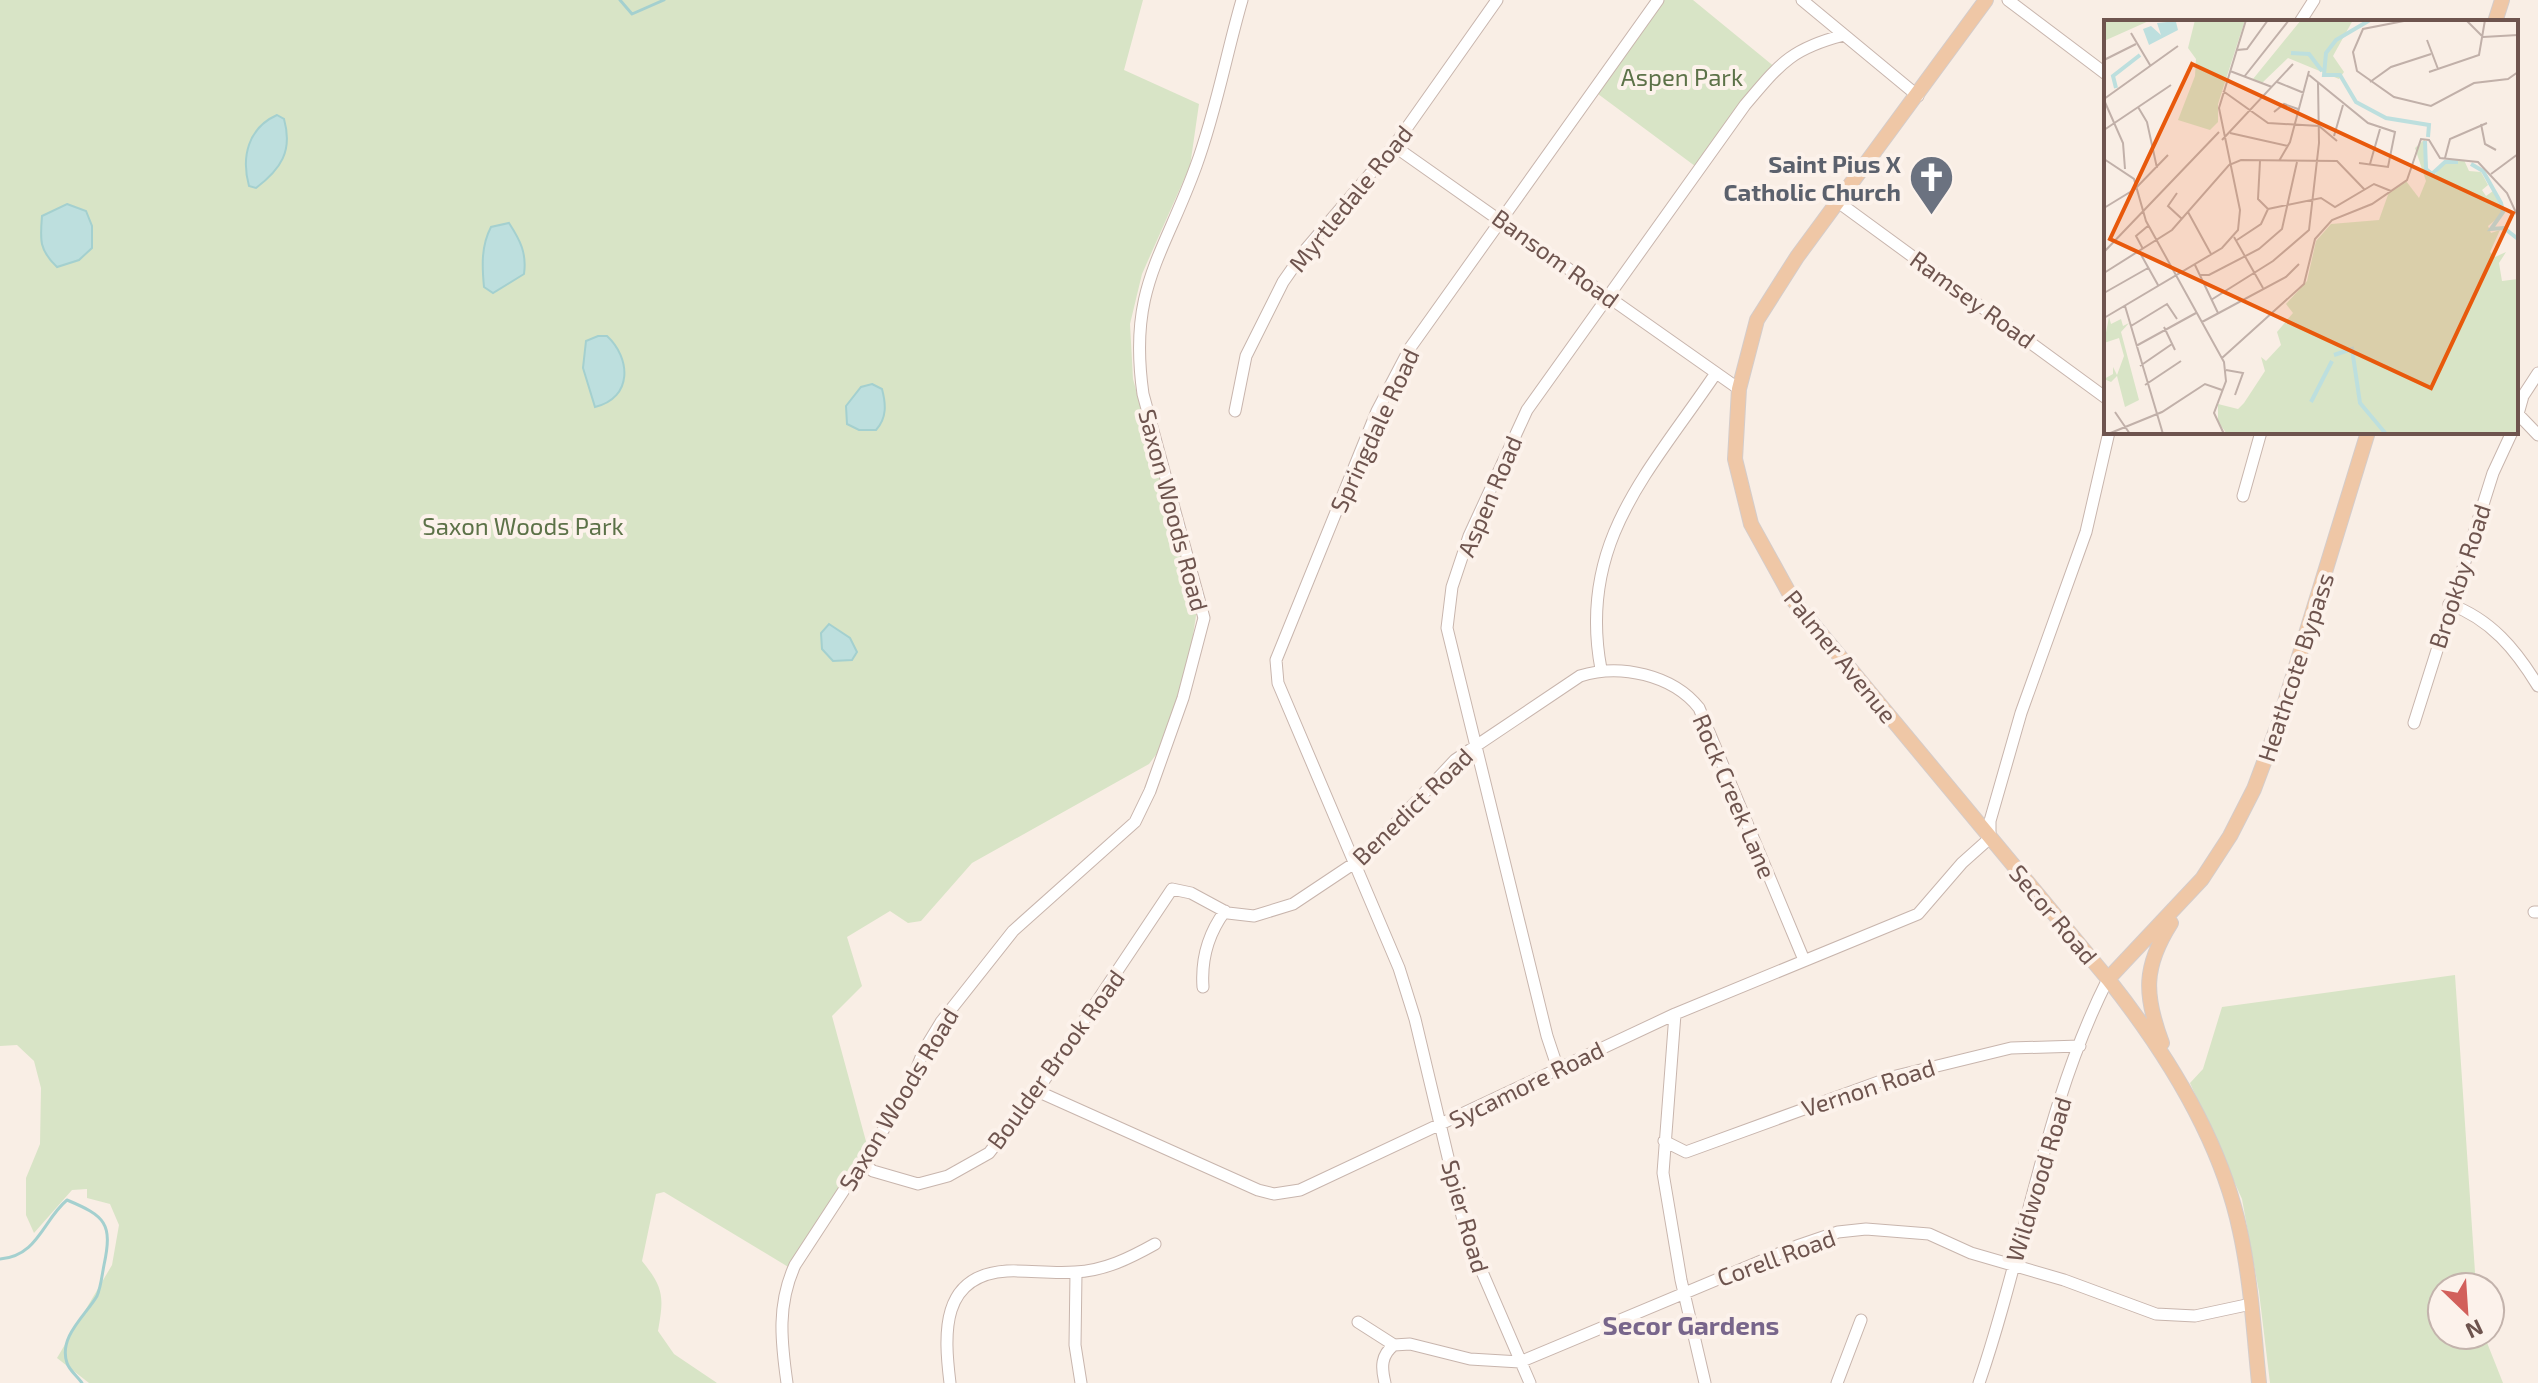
<svg xmlns="http://www.w3.org/2000/svg" width="2538" height="1383" viewBox="0 0 2538 1383" font-family="'Exo 2',sans-serif">
  <style>
    .green { fill: #d8e4c6 }
    .water { fill: #bddfde; stroke: #a4d0cf; stroke-width: 2 }
    .lines { fill: none; stroke-linecap: round; stroke-linejoin: round }
    .stream { stroke: #a4d0cf; stroke-width: 3 }
    .minor-casing { stroke: #c8b5ad; stroke-width: 13 }
    .major-casing { stroke: #d4ccca; stroke-width: 16 }
    .minor { stroke: #fff; stroke-width: 11 }
    .major { stroke: #efc7a6; stroke-width: 14 }
    .labels { text-anchor: middle; dominant-baseline: central; stroke-width: 8; stroke-linejoin: round; paint-order: stroke }
    .park-label { font-size: 24px; fill: #5c7248; stroke: #fcf2eb }
    .worship-label { font-size: 24px; font-weight: bold; fill: #5b616d; stroke: #fcf2eb; text-anchor: end }
    .street-label { font-size: 24px; fill: #6e544e; stroke: #fcf2eb }
    .neighbourhood-label { font-size: 26px; font-weight: bold; fill: #78668b; stroke: #fcf2eb }
    .inset-river { fill: none; stroke: #bddfde; stroke-width: 4 }
    .inset-road { fill: none; stroke: #c1b0a9; stroke-width: 2 }
    .view { fill: #e8590c; fill-opacity: 0.15; stroke: #e8590c; stroke-width: 4 }
    .inset-edge { fill: none; stroke: #6e544e; stroke-width: 4 }
  </style>
  <rect width="100%" height="100%" fill="#f9eee5"/>
  <!-- green -->
  <path class="green" d="M0,0h1143l-19,70 75,34 -9,62 -48,108 -12,50 3,55 64,230 -9,59 -30,84 -9,12 -177,99 -51,58 -13,2 -18,-12 -43,26 15,49 -30,30 35,129 -77,123 -126,-76 -8,2 -14,67c22,27 22,36 16,70l16,23 43,29h-628l-32,-25 55,-93 7,-40 -9,-21 -23,-6v-9l-15,1 -38,43 -8,-18v-37l14,-34 1,-56 -7,-27 -17,-16 -17,1z
    M1657,0h36l83,68 -77,101 -105,-78z
    M2455,975l21,312h-34v48h42l19,48h-233l-11,-91 -17,-93 -52,-116 13,-14 19,-62z"/>
  <!-- water -->
  <path class="water" d="M277,115l7,4c9,32 -3,50 -28,69l-7,-2c-8,-29 -1,-58 28,-71z
    M67,204l19,7 6,15v22l-13,12 -22,7c-18,-17 -17,-27 -15,-51z
    M509,223c11,17 18,30 15,51l-31,19 -9,-6c-2,-21 -3,-41 7,-60z
    M598,336h9c24,22 26,62 -12,71l-12,-39 3,-27z
    M872,384l10,5c4,15 5,29 -6,41h-17l-12,-6 -1,-18 15,-19z
    M829,624l21,14 7,14 -5,8 -19,1 -11,-12 -1,-16z"/>
  <g class="lines">
    <!-- stream -->
    <path class="stream" d="M620,0l12,14 32,-14
      M0,1259c38,-3 43,-39 67,-59 38,16 46,23 37,65 -2,10 -3,22 -7,31 -11,19 -39,41 -30,67 2,7 11,14 15,20"/>
    <defs>
      <path id="minor" d="M1802,0l116,96
        M2008,0l98,74
        M2300,22l14,-22
        M1394,146l345,243
        M1838,202l268,196
        M1235,411l11,-55 37,-74 23,-33 88,-103 103,-146
        M2516,412l22,23
        M2516,421l7,-25 15,-23
        M2243,496l18,-64
        M2449,604c42,15 67,46 89,82
        M1601,669c-24,-127 49,-198 115,-296
        M2414,723l79,-250 19,-41
        M2534,912h4
        M1203,987c-2,-28 5,-53 22,-76
        M1675,1014l-12,159 18,107 24,103
        M1558,1069l-11,-33 -100,-408 5,-41 17,-51 58,-126 218,-305c35,-41 45,-56 99,-70
        M1037,1091l221,99 16,4 26,-4 375,-176 243,-100 44,-51 28,-25v-17l31,-108 65,-181 23,-100
        M1664,1141l22,11 206,-75 119,-29 69,-2
        M861,1163l12,8 45,13 30,-8 41,-23 48,-62 135,-202 19,4 37,20 26,3 39,-12 72,-48 90,-96 125,-84c40,-13 93,-1 119,32l105,252
        M1076,1273l-1,72 6,38
        M1358,1322l36,23 16,-1 60,15 50,3 277,-116 41,-14 28,-3 63,5 42,19 93,27 92,34 39,2 56,-12
        M787,1383c-6,-42 -10,-79 8,-118l111,-170 18,-45 17,-28 72,-91 122,-109 15,-31 33,-93 21,-80 -61,-224c-15,-105 20,-137 53,-228 20,-54 30,-111 46,-166
        M950,1383c-6,-49 -10,-108 57,-112 23,-1 45,3 68,1 29,-1 55,-14 80,-28
        M1385,1383c-4,-16 -4,-28 9,-38
        M1530,1383l-63,-146 -52,-218 -16,-51 -121,-285 -2,-23 101,-249 33,-63 248,-348
        M1837,1383l24,-63
        M1979,1383c46,-133 65,-278 129,-404"/>
      <path id="major" d="M1986,0l-189,257 -40,63 -18,69 -4,70 16,65 42,76 315,379c57,72 113,161 132,252 11,50 14,102 19,152
        M2495,22l7,-22
        M2108,979l94,-100 28,-43 24,-47 24,-64 90,-293
        M2162,1043c-18,-48 -19,-76 9,-120"/>
    </defs>
    <!-- minor casing -->
    <use href="#minor" class="minor-casing"/>
    <!-- major casing -->
    <use href="#major" class="major-casing"/>
    <!-- minor -->
    <use href="#minor" class="minor"/>
    <!-- major -->
    <use href="#major" class="major"/>
  </g>
  <!-- icons -->
  <defs>
    <symbol id="church-pin" viewBox="-11 -11 22 30"><path d="M0 17L-7.5 6A9.5 9.5 0 1 1 7.5 6Z" fill="#6b7280" stroke="#fcf2eb"/><path d="M-1.2-6h2.4v3.5h3.3v2.4h-3.3V6h-2.4V-.1h-3.3v-2.4h3.3Z" fill="#fff"/></symbol>
  </defs>
  <g fill-rule="evenodd">
    <use href="#church-pin" x="1906" y="152" width="51" height="69"/>
  </g>
  <g class="labels">
    <!-- park labels -->
    <g class="park-label">
      <text x="1682" y="76">Aspen Park</text>
      <text x="523" y="525">Saxon Woods Park</text>
    </g>
    <!-- worship labels -->
    <g class="worship-label">
      <text x="1901" y="163">Saint Pius X<tspan x="1901" dy="28">Catholic Church</tspan></text>
    </g>
    <!-- street labels -->
    <g class="street-label">
      <text transform="translate(1350 198) rotate(-51)">Myrtledale Road</text>
      <text transform="translate(1556 258) rotate(36)">Bansom Road</text>
      <text transform="translate(1973 299) rotate(36)">Ramsey Road</text>
      <text transform="translate(1374 430) rotate(-65)">Springdale Road</text>
      <text transform="translate(1489 496) rotate(-67)">Aspen Road</text>
      <text transform="translate(1174 510) rotate(75)">Saxon Woods Road</text>
      <text transform="translate(2459 576) rotate(-72)">Brookby Road</text>
      <text transform="translate(1841 656) rotate(51)">Palmer Avenue</text>
      <text transform="translate(2295 667) rotate(-72)">Heathcote Bypass</text>
      <text transform="translate(1735 796) rotate(67)">Rock Creek Lane</text>
      <text transform="translate(1412 806) rotate(-44)">Benedict Road</text>
      <text transform="translate(2054 914) rotate(50)">Secor Road</text>
      <text transform="translate(1055 1059) rotate(-54)">Boulder Brook Road</text>
      <text transform="translate(1526 1084) rotate(-26)">Sycamore Road</text>
      <text transform="translate(1868 1087) rotate(-18)">Vernon Road</text>
      <text transform="translate(898 1099) rotate(-59)">Saxon Woods Road</text>
      <text transform="translate(2038 1179) rotate(-73)">Wildwood Road</text>
      <text transform="translate(1466 1216) rotate(74)">Spier Road</text>
      <text transform="translate(1776 1257) rotate(-20)">Corell Road</text>
    </g>
    <!-- neighbourhood labels -->
    <g class="neighbourhood-label">
      <text x="1691" y="1324">Secor Gardens</text>
    </g>
  </g>
  <!-- overview -->
  <g transform="translate(2104 20)">
    <rect width="414" height="414" fill="#f9eee5"/>
    <path d="M0,0h47l-47,21zM91,0h50l-27,84v18l-8,8 -32,-10 17,-44 1,-17 -8,-11zM197,0h52l-20,36 11,16 -5,7 -51,-21 -26,25 -9,-4zM321,119l3,31 7,5 8,-13 21,-2 5,11 12,1 7,13 -6,5 4,6 7,-5 11,22 -16,13 3,7 9,-3 -10,22 5,5 11,-5 -7,11 3,18 16,-2v155h-291l-9,-12v-18l20,5 6,-6 21,-32 -4,-14 5,4 15,-16 -4,-13 16,-19 -7,-9 21,-23 9,-40 15,-17 48,-4 10,-28 17,-11 13,17 7,-17 -11,-33zM5,297l2,7 10,-5 2,7 6,-3 -8,9 18,68 -14,7 -8,-31 -6,6 -7,-3 9,-5v-7l4,8 7,-19 -5,-18 -15,5z" fill="#d8e4c6"/>
    <path d="M63,2h9l2,8 -29,15 -6,-16 8,-3 10,9 -4,-12z" fill="#bddfde"/>
    <path class="inset-river" d="M266,0l-34,20 -10,13 -2,22h16l16,27 30,16 43,7 -1,12M187,33l18,1 13,17M12,68l-3,-12 27,-21M321,121l1,28 6,5 13,-12h13M367,144l12,7 18,32 2,9 -12,17 13,-1 14,11M230,335l18,-6 8,54 26,31M207,382l21,-41"/>
    <path class="inset-road" d="M305,0l-46,9 -10,23 4,19 37,26 37,9 43,-23 34,-4 10,-7M362,0l17,17M27,13l19,32M379,17l35,-2M323,20l11,29M133,30l10,-1 21,-29M0,40l32,-16M126,51l42,16M325,52l50,-17 6,-35M205,55l59,48 27,9 -7,35 -29,-4M140,57l45,-57M173,62l27,11M266,62l21,-15 40,-13M119,71l45,32 51,3 18,15M0,79l74,-53M0,80l19,43 2,26M34,87l9,15 10,46M170,92l10,-8 14,5M377,104l4,20 11,6M0,110l67,-45M126,113l58,13M230,116l9,-31M118,120l71,-76M341,138l5,-19 37,-16M0,139l30,20 12,42 78,141 2,19 -12,32 10,21M156,141l-2,38 10,10M175,141l11,-19 19,-71M266,144l10,-35M387,154l27,-20M73,173l-9,13 14,13M0,188l31,-19 33,-34M164,189l53,-11 14,9 39,-23 17,7M84,192l23,42M130,217l29,51M133,220l24,-16 7,-15M39,229l-7,-13 13,-11M35,231l19,34M0,232l115,-120M91,245l23,48M0,253l68,-43 57,-65 12,-5 96,1 27,28M96,255h9l50,-26 23,-20 15,-67M0,273l44,-25M107,280l62,-39 36,-31 10,-87 -1,-60M21,286l38,128M0,298l118,-70 16,-18 2,-20 -21,-102 27,-88M98,302l84,-45 13,-13M27,306l36,-22 10,15M60,307l11,23M32,326l60,-33M118,338l82,-74 11,-45 17,-19 40,-16 35,-24 14,-41 8,1 11,18 38,4 29,31 11,24M36,346l32,-22M122,350l17,3 -8,22M41,365l36,-24M11,392l15,22M4,414l54,-22 43,-28 17,6"/>
    <path class="view" d="M88,44l321,149 -82,175 -321,-149z"/>
    <rect width="414" height="414" class="inset-edge"/>
  </g>
  <!-- north arrow -->
  <g transform="translate(2466 1311) rotate(155)"><circle r="38" fill="#fcf2eb" stroke="#c3b3ac" stroke-width="2"/>
  <path d="M0-6L14 30L0 20L-14 30Z" fill="#d2605b"/>
  <text y="-12" font-size="22" font-weight="bold" text-anchor="middle" fill="#6e544e">N</text>
  </g>
</svg>
